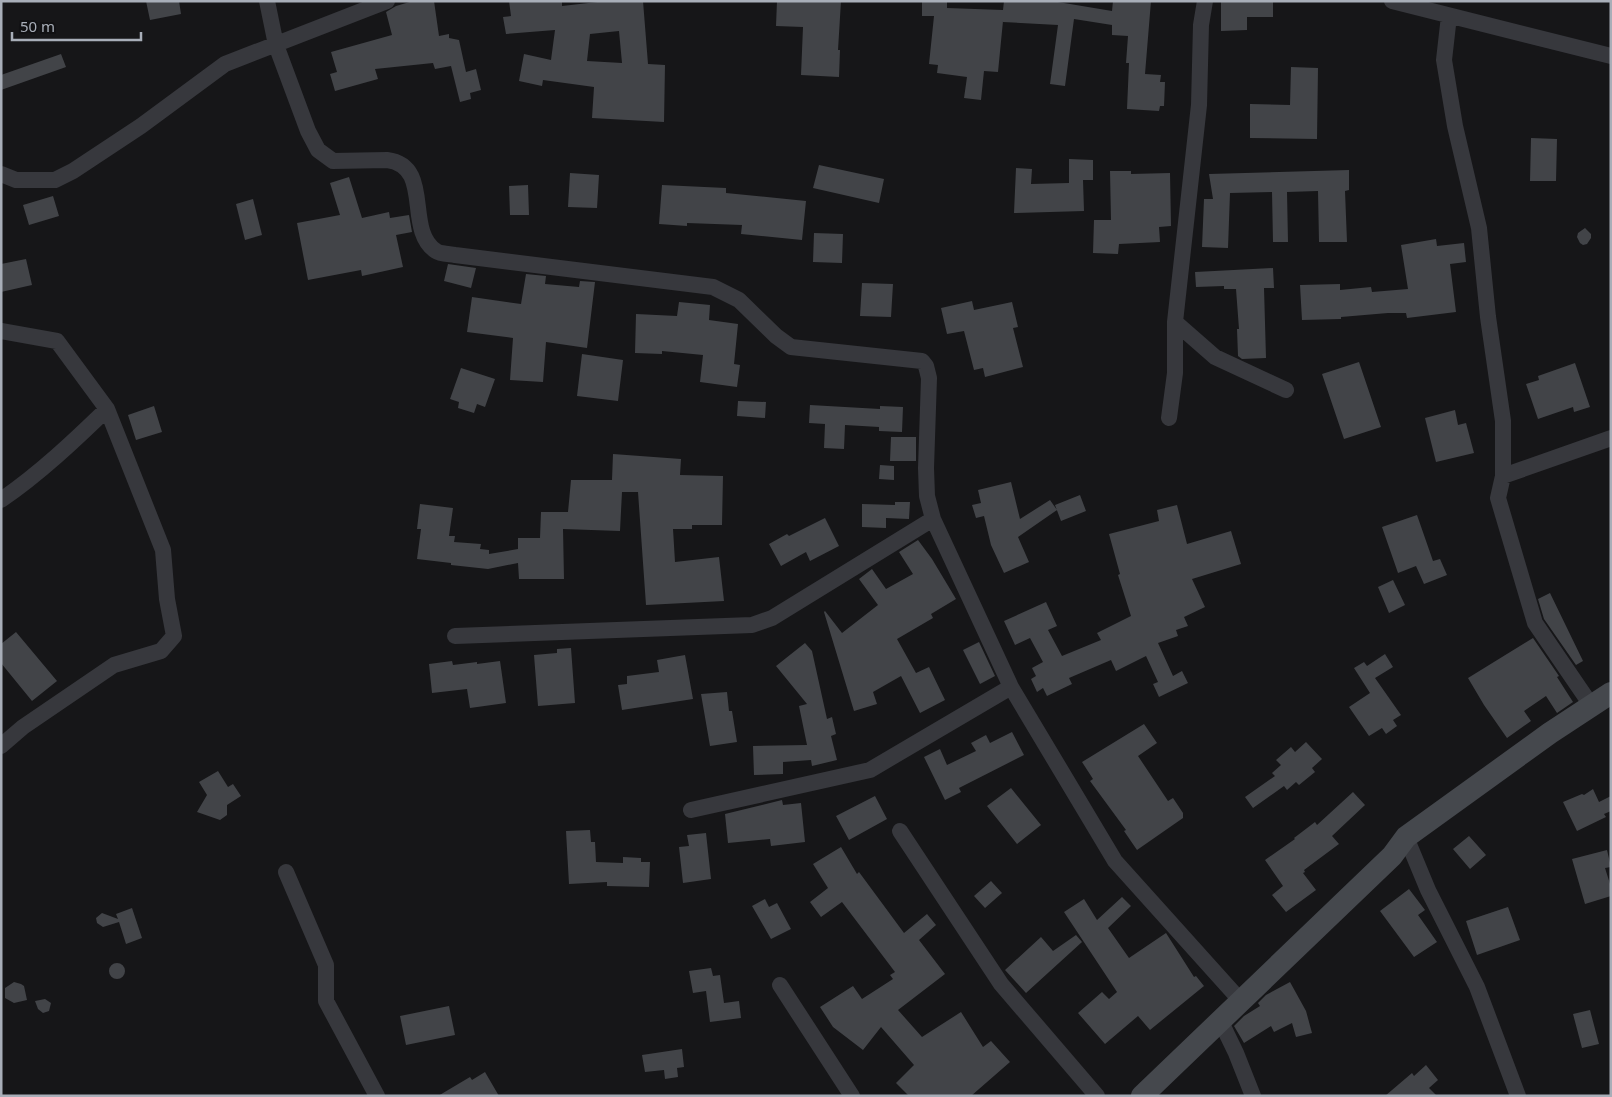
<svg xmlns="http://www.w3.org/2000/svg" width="1612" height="1097" viewBox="0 0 1612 1097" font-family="'Noto Sans',sans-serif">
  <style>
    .building { fill: #424448; fill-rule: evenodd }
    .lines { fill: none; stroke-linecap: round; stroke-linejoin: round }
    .street { stroke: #37383d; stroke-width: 16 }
    .secondary { stroke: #45484d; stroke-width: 22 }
  </style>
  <rect width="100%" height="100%" fill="#161618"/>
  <!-- building -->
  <path class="building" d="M146,1h33l2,13 -31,6z
    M413,1h21l5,35 10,-2v4l10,2 7,32 10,-3 5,21 -11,3 1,6 -11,3 -9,-36 -16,3 -2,-6 -58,6 3,10 -43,12 -5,-17 7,-2 -6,-20 61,-17 -6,-23 10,-6z
    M509,1h53v5l44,-5h37l5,63 17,1 -1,57 -72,-4 2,-31 -51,-7 -1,6 -23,-5 5,-27 27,6 4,-30 -49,4 -3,-17 8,-1zM619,31l3,32 -35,-2 3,-27z
    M777,1h64l-3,49h2l-1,27 -38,-2 2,-48 -27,-1z
    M922,1h25v7l56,2 1,-9h48l60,10 1,-10h38l-6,73 16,1 -1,7h5l-1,24h-4l-1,5 -32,-2 2,-46h-3l2,-27 -16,-1v-10l-38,-6 -9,67 -15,-2 8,-59 -55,-3v-1l-5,51 -14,-1 -3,29 -17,-2 3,-21 -30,-4 1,-8 -9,-1 5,-48h-12z
    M1221,1h52v16h-26v13l-26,1z
    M61,54l5,13 -65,23v-15z
    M1291,67l27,1 -1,71 -67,-1v-34l40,1z
    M1531,138l26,1 -1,42h-26z
    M1069,159l24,1v20h-10l1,31 -70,2 2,-45 16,1 -1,15 38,-1z
    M819,165l65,14 -5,24 -66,-15z
    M1349,170v20l-4,1 2,51h-28l-1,-51 -31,1 1,50h-15l-1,-50 -42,1 -2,55 -26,-1 2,-48h9l-4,-25z
    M1110,171h21v3l39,-1 1,53 -12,1 1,15 -41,2 -1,10 -25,-1 1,-33h17z
    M570,173l29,2 -2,33 -29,-1z
    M349,177l13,41 27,-6 1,6 19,-3 3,17 -16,3 7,32 -41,9 -1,-6 -53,10 -11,-57 43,-8 -10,-32z
    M528,185l1,30h-19l-1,-29z
    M662,185l64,3v5l80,8 -4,39 -61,-6 1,-9 -55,-2v3l-28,-2z
    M53,196l6,20 -30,9 -6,-20z
    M253,199l9,36 -17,5 -9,-36z
    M1585,228l6,6v4l-4,6 -4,1 -3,-2 -3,-6 1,-4z
    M814,233l29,1 -1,29 -29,-1z
    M1436,239l1,7 27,-3 2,19 -16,2 6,48 -49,6 -1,-5h-18l-47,4v2l-39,1 -2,-35 40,-1v6l31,-3 1,5 36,-3 -7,-44z
    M26,259l6,26 -31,7v-28z
    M448,264l28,4 -5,20 -27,-7z
    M1273,268l1,20h-10l2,70 -24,1 -4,-3 -1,-27h2l-3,-40h-12v-3l-28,1 -1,-15z
    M526,274l20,2 -1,8 34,3 1,-6 15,1 -8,66 -41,-6 -3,40 -33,-2 3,-42 -46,-6 5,-35 49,7z
    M862,283l31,1 -2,33 -31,-1z
    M972,301l2,9 38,-8 6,25 -5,1 10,39 -38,10 -2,-9 -9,2 -10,-39 -17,3 -6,-26z
    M679,302l31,3 -1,15 29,4 -4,40 6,1 -3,22 -37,-5 3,-27 -41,-4v3l-27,-1 1,-39 41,2z
    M582,354l41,6 -5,41 -41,-5z
    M1359,362l22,65 -37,12 -22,-65z
    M1575,363l15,44 -16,5 -1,-5 -35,12 -12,-35 13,-4 -1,-4z
    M461,368l34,11 -10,28 -8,-3 -3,9 -16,-5 1,-6 -9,-3z
    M738,401l28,1 -1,16 -28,-2z
    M810,405l70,4v-3l23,1 -1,25 -23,-1v-4l-34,-2 -1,24 -20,-1 1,-24 -16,-1z
    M154,406l8,26 -26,8 -8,-25z
    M1455,410l3,15 8,-2 8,30 -38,9 -11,-44z
    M891,437h25v24h-26z
    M613,454l68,5 -1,16 43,1 -1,49h-30v4h-19l2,33 44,-5 5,44 -78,4 -8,-113h-16l-2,39 -57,-2 1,50h-45l-1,-16 -30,6 -37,-4v-2l-34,-4 4,-30h-4l3,-25 33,4 -4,28h6l-1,6 27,2 -1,5 9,1v4l29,-5v-11h22l1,-26h27l3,-32h41z
    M880,465l14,1v14l-15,-1z
    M1011,482l9,37 30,-19 7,10 -39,27 11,25 -25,11 -13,-28 -7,-29 -8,2 -4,-13 9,-2 -3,-13z
    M1080,495l6,16 -25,10 -6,-16z
    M895,502h15l-1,17 -23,-1v10l-24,-1v-23l33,1z
    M1177,505l10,39 44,-13 10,33 -49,15 13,28 -21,10 4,9 -12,4 2,6 -20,7 15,33 9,-5 6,12 -29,14 -6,-13 5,-2 -12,-26 -30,15 -5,-11 -42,18 3,6 -25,12 -4,-8 -6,4 -6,-13 5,-3 -4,-8 11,-6 -13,-24 -15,7 -11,-24 42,-19 11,24 -9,4 14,26 39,-16 -4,-7 34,-17 -13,-41 2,-1 -11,-40 50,-13 -2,-11z
    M1417,515l16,46 7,-2 7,16 -23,9 -8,-18 -18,7 -16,-46z
    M825,518l14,28 -29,15 -4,-9 -25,14 -12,-22 18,-10 2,2z
    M918,540l14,19 24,40 -25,15 2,4 -36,21 19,34 13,-6 16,33 -25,13 -19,-37 -28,16 4,12 -23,7 -30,-99 1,-1 17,22 36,-28 -19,-26 13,-10 14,20 27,-15 -14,-22z
    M1393,580l12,25 -16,8 -11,-26z
    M1550,593l33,68 -7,4 -32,-46 -6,-20z
    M16,632l41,49 -25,20 -31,-38v-19z
    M1533,638l26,38 -2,1 16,25 -16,11 -11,-17 -22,15 7,10 -24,17 -23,-33 -16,-27z
    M979,642l16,34 -15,8 -17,-34z
    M805,643l7,8 15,68 5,-2 4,17 -5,2 6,24 -25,6 -1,-6 -28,2v12l-29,1 -1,-29 54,-1 -8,-39 8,-2 -31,-38z
    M571,648l4,55 -37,3 -4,-51 23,-2v-4z
    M1385,654l8,13 -18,11 26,37 -8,5 4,6 -11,8 -4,-6 -13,8 -20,-29 21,-14 -16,-25 10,-6 3,4z
    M685,655l8,44 -71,11 -4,-25 9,-1v-8l32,-4 -2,-12z
    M452,661l1,4 24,-3v2l23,-3 6,42 -36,5 -3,-19 -35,4 -3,-29z
    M727,692l2,19h3l5,31 -27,4 -9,-52z
    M1144,724l13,19 -19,13 30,45 5,-3 10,15v5l-46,32 -13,-19 2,-1 -36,-49 3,-2 -11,-17z
    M1012,732l12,23 -65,33 2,4 -16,8 -21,-43 16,-8 7,16 29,-14 -5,-8 15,-8 4,8z
    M1306,742l16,17 -10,9 3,4 -16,13 -3,-3 -9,8 -3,-4 -31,22 -8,-11 30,-21 -3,-3 9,-8 -5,-5 15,-13 4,5z
    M218,771l10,16 5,-3 8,12 -14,9v10l-7,5 -23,-8 10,-17 -8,-13z
    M1011,788l30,37 -24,19 -30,-38z
    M1593,789l6,13 12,-6v15l-7,3 2,3 -29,14 -14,-29 19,-8 2,1z
    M1353,792l12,13 -33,31 7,8 -35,26 1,2 -2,1 13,17 -30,22 -14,-17 11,-9 -18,-26 30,-21 -1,-1 21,-16 2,3z
    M875,796l12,23 -38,21 -13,-24z
    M782,800l1,5 18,-2 4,39 -34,4 -1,-7 -42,4 -3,-29z
    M590,830l1,12h4l1,20 27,1v-6l18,1v4h9l-1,25 -42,-1v-4l-38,2 -3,-53z
    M706,833l5,46 -28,4 -4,-36 10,-1 -2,-11z
    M1469,836l17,19 -16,14 -17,-20z
    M841,847l16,27 2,-2 45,61 23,-19 9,11 -17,15 26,34 -47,36 24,27 39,-25 22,35 8,-6 19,21 -39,34h-62l-13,-13 18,-18 -33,-38 -18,23 -30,-23 -13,-20 33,-21 9,13 31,-20 -3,-4 5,-3 -53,-70 -21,15 -11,-15 18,-14 -15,-24z
    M1607,850l4,17 -6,1 6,19v9l-26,8 -13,-45z
    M991,881l11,12 -17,15 -11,-12z
    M1409,889l16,21 -7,5 19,27 -23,15 -34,-46z
    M1122,897l9,9 -23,22 21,30 37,-25 28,44 2,-1 8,10 -54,44 -12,-14 -33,28 -27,-31 24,-21 7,7 8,-7 -53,-80 20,-13 13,21z
    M765,899l4,8 8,-4 14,26 -20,10 -19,-33z
    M1508,907l12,33 -43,15 -11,-34z
    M132,908l10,30 -16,6 -7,-22 -16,5 -6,-4 -1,-5 6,-5 16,6 -2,-5z
    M1076,935l6,7 -56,51 -21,-23 36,-33 12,14z
    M109 971a8 8 0 1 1 16 0a8 8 0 1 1-16 0Z
    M711,968l2,8 7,-1 4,28 15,-2 2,17 -31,4 -4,-31 -13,2 -4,-22z
    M14,982l7,2 3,2 3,14 -13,3 -9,-5v-10z
    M1290,982l16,29 6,22 -16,4 -4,-14 -18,9 -3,-6 -27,17 -10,-17 10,-10 16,-10 -2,-3 8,-8z
    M45,999l6,4 -2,8 -6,2 -5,-4 -3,-8z
    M449,1006l6,29 -49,10 -6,-29z
    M1590,1010l9,34 -17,4 -9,-34z
    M682,1049l2,18 -7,1 1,9 -13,2 -1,-9 -19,2 -3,-17z
    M1426,1065l12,15 -9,8 8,8h-52l27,-23 2,3z
    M485,1072l14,24h-61l32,-19 2,3z"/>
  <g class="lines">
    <!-- street -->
    <path class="street" d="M267,1l9,44 32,86 10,19 15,11 54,-1c47,6 17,70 49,91 4,3 13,3 19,4l258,32 26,13 37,36 15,11 131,14 4,5 3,12 -3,90 1,28 6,23 78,168 104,174 125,139
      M1392,1l219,55
      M1449,16l-5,44 11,66 24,102 9,89 15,104v55l-5,22 37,125 56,82
      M1,174l15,6h39l18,-9 68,-45 84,-62 162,-63
      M1175,322l40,35 71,33
      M1,331l56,10 50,68 56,141 4,49 7,37 -13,15 -47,14 -91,62 -22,19
      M1169,418l6,-45v-51l24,-217 2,-80 4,-24
      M1503,476l108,-38
      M1,500c38,-26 73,-59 106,-91
      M455,636l297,-11 20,-7 161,-99
      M691,810l179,-40 141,-83
      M900,831l101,153 96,112
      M1406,837l22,53 49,97 41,109
      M286,872l40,93v36l51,95
      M780,985l72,111
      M1220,1020l16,33 17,43"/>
    <!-- secondary -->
    <path class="secondary" d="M1142,1096l250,-240 14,-19 144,-104 61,-40"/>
  </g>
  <!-- border -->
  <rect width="1612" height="1097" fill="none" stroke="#a8aeb8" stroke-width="5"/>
  <!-- scale -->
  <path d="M12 32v8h129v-8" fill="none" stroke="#a8aeb8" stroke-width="2.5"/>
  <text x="20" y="32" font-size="15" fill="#a8aeb8" stroke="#111113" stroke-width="4" paint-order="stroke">50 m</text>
</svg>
